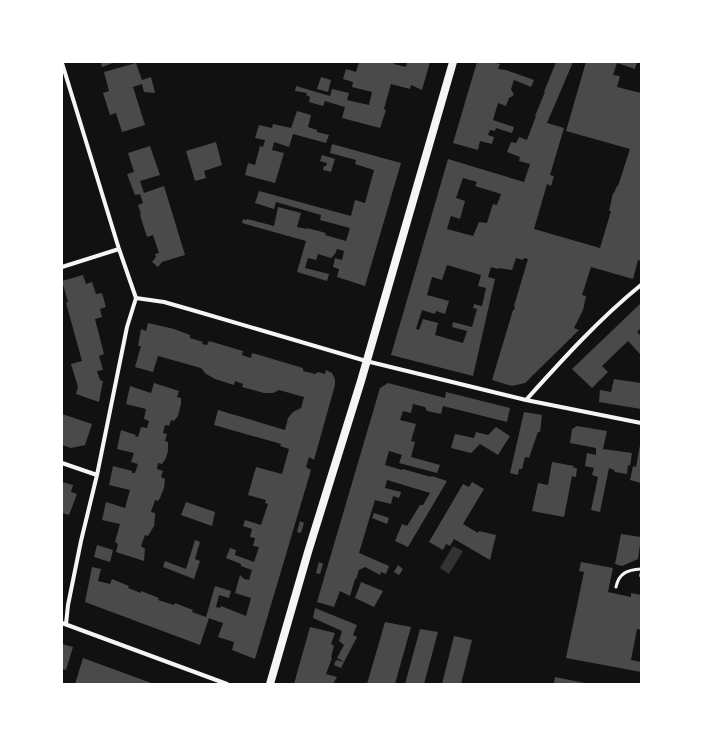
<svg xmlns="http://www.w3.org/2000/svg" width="703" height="746" viewBox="0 0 703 746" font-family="Quicksand,sans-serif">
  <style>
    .water { fill: #333 }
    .building { fill: #4a4a4a; fill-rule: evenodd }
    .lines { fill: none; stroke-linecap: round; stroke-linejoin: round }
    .service { stroke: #f5f5f5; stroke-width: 3 }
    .minor { stroke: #f5f5f5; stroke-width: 4 }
    .secondary { stroke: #f5f5f5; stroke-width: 8 }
  </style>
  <rect width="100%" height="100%" fill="#111"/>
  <!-- water -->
  <path class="water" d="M453,546l10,5 -14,23 -9,-6z"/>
  <!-- building -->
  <path class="building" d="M101,62h12v1l-11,4z
    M359,62h35v2l12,3 1,-5h23l-8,28 -11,-5 -1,4 -19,-5 -7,25 2,1 -6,18 -38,-10 3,-11 -20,-6 -2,5 -14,-4 1,-5 -4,-2 1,-2 -12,-2 1,-5 34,10 2,-7 17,4 -2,7 22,5 3,-13 -20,-5 1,-5 -10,-3 3,-10 10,3z
    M477,62h20l-1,1 4,1 -2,5 8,1 28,10 -3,7 -17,-7 -3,9 3,6 -5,3 -3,8 -8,-3 -5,17 21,7 -2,6 -16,-5 -1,3 -5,-1 -2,5 6,2 -2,7 -12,-3 -2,9 -25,-7z
    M556,62h17l-26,61 17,5 -14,47 4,1 -3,10 -4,-2 -13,45 66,19 11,-37h-2l4,-18h1l3,-7h1l12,-37 -64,-18 20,-69h51l-2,7 -18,-6 -4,12 7,1 -3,11 24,6v168l-3,-1 -5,19 -42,-12 -9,28 4,1 -3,14 -9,18 5,2 -54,53 -13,3 -20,-6 21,-70h1l1,-3 -1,-1 14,-47 -4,-1 -1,2 -7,-2 -4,12 -14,-2v1l-7,-2 -3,10 7,2 -22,97 -82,-21 57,-196 76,23 6,-18 -11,-3 1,-4 -13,-5 4,-10 5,1 3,-6 8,3 9,-24h-1l10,-24h-1zM463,178l14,4 -2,4 26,8 -4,11 -4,-1 -6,19 -8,-1 -6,14 -26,-7 4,-13 9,3 5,-18 -9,-3zM447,265l34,10 -3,11 8,2 -4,18 -8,-2 -1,4 4,1 -5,18 -19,-5 -1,5 15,4 -4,12 -28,-8 3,-12 -15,-4 -4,11 -3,-1 6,-19 13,4 1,-3 9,3 4,-13 -22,-6 5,-18 10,3z
    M136,63l6,17 9,-3 4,16 -11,-1 -2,-8 -9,3 12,38 -23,7 -6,-19 -6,2 -7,-22 6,-2 -5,-19z
    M321,77l10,3 -3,12 -11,-3z
    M297,111l14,4 -3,12 9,3v2l12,3 -3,8 -33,-9 -4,13 -15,-5 -2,8 12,3 -9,30 -30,-8 3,-12 7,2 5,-19 3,1 2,-7 -10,-2 4,-13 13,3 1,-4 18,4z
    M216,142l6,23 -18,6 2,7 -11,3 -9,-30z
    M332,144l69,19 -36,123 -28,-9 2,-8 -6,-2 2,-9 7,2 2,-9 -7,-2 -2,5 -4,4 -13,-4 -2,6 -8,-2 -3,10 24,6 -2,7 -30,-9 9,-31 -64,-18 1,-4 3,1 1,-1 27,7 4,-19 23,6 -4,14 10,2v-1l19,5 -1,2 21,6 4,-13 -30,-8 1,-5 -45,-13 -2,7 -19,-6 4,-12 92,25 4,-16 10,3 9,-33 -19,-6 1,-4 -26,-7z
    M150,146l10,29 -20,6 4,12 20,-7 21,69 -23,7 -4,5 -6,-5 4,-5 -1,-3 4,-1 -6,-18 -6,2 -7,-22 1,-1 -3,-9 5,-2 -3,-9 -5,1 -8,-21 7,-2 -6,-19z
    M322,155l13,4 -4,13 -8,-2 1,-4h2l1,-3 -7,-2z
    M83,275l3,9 6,-2 4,12 6,-1 4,14 -6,2 2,8 -7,2 9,35 -5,2 4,14 -6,1 3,9 3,1 -4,21 -23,-8 2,-7 -7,-23 11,-3 -16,-58 2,-1 -6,-21z
    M641,303v25l-4,4 4,4v19l-13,-14 -26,25 6,6 -16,16 -20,-19z
    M148,323l26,6 16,6v3l13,4 -1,2 5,1 2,-4 34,10 -1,4 9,3 1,-5 51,15v3l12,3 3,-2 7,2 1,-4 6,3 3,6v6l-21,75 -5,-3 -3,10 5,3 -56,189 -23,-9 2,-8 -16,-5 5,-14 -12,-4 -2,-1 -9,27 -115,-43 7,-35 9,2 -3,12 12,3 2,-5 17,7 -1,2 13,5v-2l18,7 -1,2 16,5 1,-2 18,7 -1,2 14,5 9,-31 16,5 -2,7 -10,-3 -3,12 4,1 1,-2 25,10 5,-18 -16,-5 5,-18 4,4 5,1 3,-10 -11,-4v-2l-15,-6 4,-10 6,2 -1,5 19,7 5,-15 -6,-1 2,-8 -5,-1 2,-8 -9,-3 2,-6 16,5 7,-21 -3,-1 1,-3 -18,-5 8,-28 26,7 7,-25 -9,-3 1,-2 -67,-19 4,-15 67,20 3,-12 5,-6 8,-4 3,-11 -25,-7 -6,3h-9l-22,-6 1,-3 -8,-3 -1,4 -19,-6 -9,-5 -5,-6 -43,-12 -5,16 -18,-5 6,-21h-3l3,-17 5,2z
    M614,379l27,4v26l-42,-7 1,-12 11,2z
    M154,383l25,8 -2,6 4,1v6l-3,12 -4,5 -3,-1 -2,6 -4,-1 -2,8 4,1 -2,7 3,1v9l-2,7 -4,6 -4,-1 -1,6 6,2 -2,6 4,2 -1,9 -4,10 -2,3 -3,-1 -4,12 4,1v3l-1,10 -6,10 -3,-1 -4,11 4,3 -1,12 -28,-9 2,-8 -3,-2 5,-18 -18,-4 4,-18 19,6 5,-18 -21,-5 4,-19 19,5v2h3l3,-9 -7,-2 3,-9 -17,-4 4,-19 15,5 -1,1 3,1 3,-10 6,1 2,-7 -5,-2 2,-10 -20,-5 4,-18 21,7z
    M388,383l57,15 1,-6 64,16 -3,14 -64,-16 -2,8 -14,-3 -2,-4 -12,-3 -2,9 -8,-2 -3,9 16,4 -5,17 4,1 -4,15 29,8 -3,8 -38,-10 3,-8 -13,-4 -4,14 17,5 1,-1 28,8 1,-1 15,5 -39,66 -13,-6 7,-17 5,2 13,-21h3l7,-12 -43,-13 -2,8 16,4 -2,6 -6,-2 -2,8 -16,-4 -16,53 30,13 -3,8 -5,-2 -1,3 -15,-8 -6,3 -3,9h-1l-5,17 -10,-5 -6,16 -17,-5 63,-214z
    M524,412l18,3 -2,17h-2l-9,26 -4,-1 -3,12h-3l-1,6 -8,-2z
    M62,414l30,10 -7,21 -14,3 -9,-3z
    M577,426l30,5 -4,18 29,4 -2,13 -2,-1 -1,9 -12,-2 -1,-2 -5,-2 -9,44 -9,-2 7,-33 -6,-2 2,-7 -9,-2 2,-13 9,2v-7l-26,-5 2,-14z
    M496,427l14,9 -12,19 -18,-11 -9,9 -20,-5 4,-14 19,4 2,-6 12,3z
    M640,445h1v38l-11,-3 3,-14 3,1z
    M552,462l22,4 -1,2h4l-1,9 -4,-1 -8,41 -32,-6 6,-28 10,2z
    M62,482l11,3 -2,7 6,2 -8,21 -7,-2z
    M472,482l12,7 -21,35 15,9 1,-2 17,4 -6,25 -36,-21 -4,7 -4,-2 -3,6 -14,-8 34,-58 6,3z
    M186,502l29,10 -3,14 -31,-11z
    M374,513l15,5 -2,6 -15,-6z
    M300,521l4,2 -3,10 -4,-1z
    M621,534l20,3 -3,22 -16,7 -7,-2z
    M195,540l5,2 -5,17 5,2 -6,18 -31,-12 2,-6 21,8z
    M97,545l16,5 -3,12 -16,-5z
    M319,562l4,2 -3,10 -4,-1z
    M581,562l32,6 -5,24 23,5v-4l10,2v35l-4,-1 -6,31 10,2v10l-75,-14 18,-86 -5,-1z
    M398,565l5,4 -4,6 -5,-3z
    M361,582l22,9 -9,16 -19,-9z
    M315,608l42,17 -4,10 4,2 -13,25 -7,-4 7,-13 -5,-4 3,-10 -29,-13z
    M385,622l26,5 -16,57h-28z
    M310,627l25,6 -4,11 3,2 -3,11 1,1 -6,16 11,3 -4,7h-39z
    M420,629l18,3 -14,52h-19z
    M454,636l18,4 -11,44h-19z
    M62,644l11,3 -7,23 -4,-1z
    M83,658l71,26h-79z
    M336,660l8,2 -3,6 -7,-3z
    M555,677l30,6v1h-31z"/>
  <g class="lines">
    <!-- service -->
    <path class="service" d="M641,574v2
      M616,587c3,-14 11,-17 25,-18"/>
    <!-- minor -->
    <path class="minor" d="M62,63l57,186 17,49 -9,29 -30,148 -16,66 -13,64 -2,19
      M62,267l57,-18
      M136,298l28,4 28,8 174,51 160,39 115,23
      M526,400c36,-40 73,-81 115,-115
      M62,463l35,12
      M62,623l165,61"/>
    <!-- secondary -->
    <path class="secondary" d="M270,684l38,-132 53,-171 92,-319"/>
  </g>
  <!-- border -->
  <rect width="703" height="746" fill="none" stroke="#ffffff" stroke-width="126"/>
</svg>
